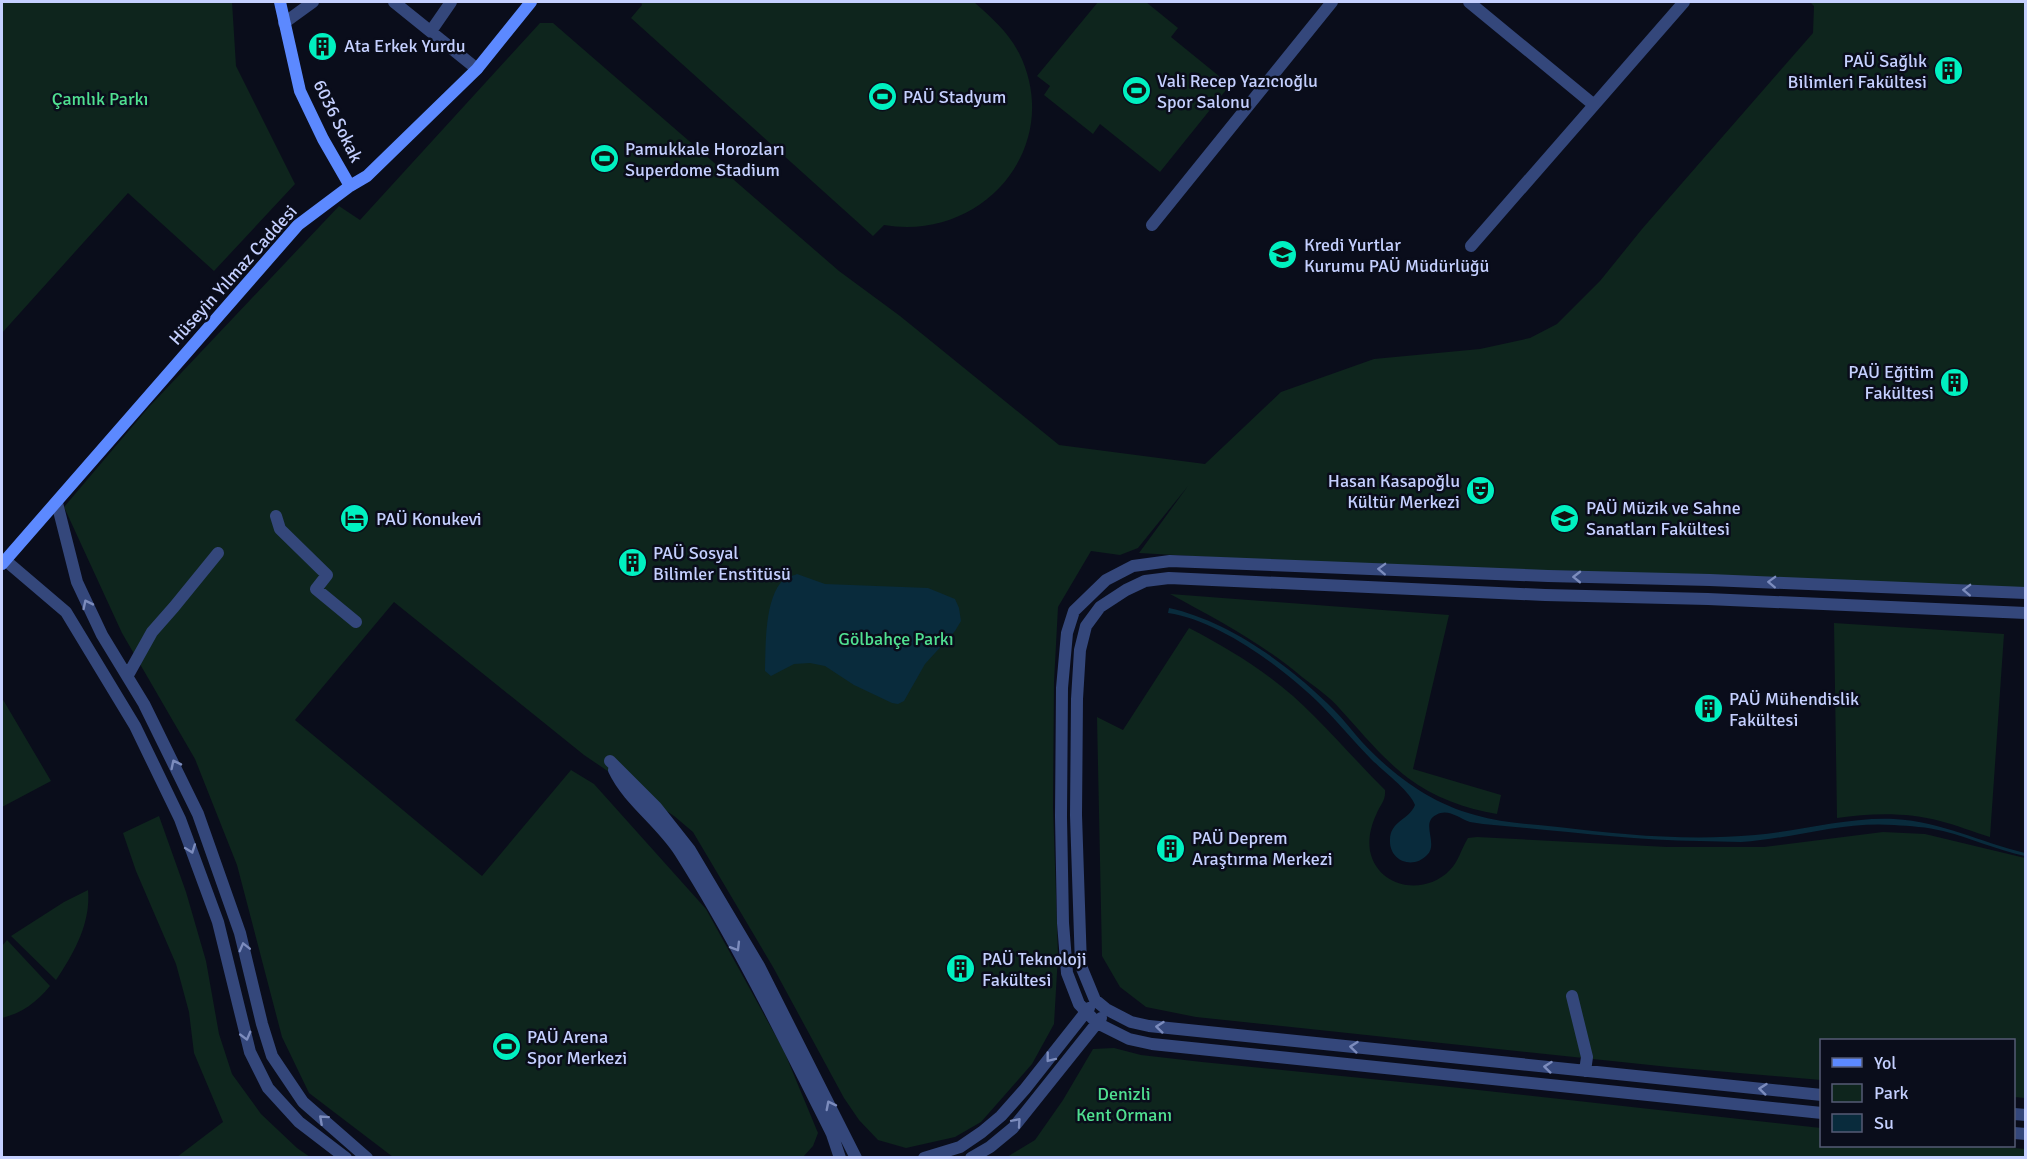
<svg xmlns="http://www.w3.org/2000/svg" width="2027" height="1159" viewBox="0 0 2027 1159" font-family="Signika,sans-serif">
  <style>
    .green { fill: #0e251d }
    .water { fill: #092b3c }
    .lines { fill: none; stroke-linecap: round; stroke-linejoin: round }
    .street { stroke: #34477b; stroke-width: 12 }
    .secondary { stroke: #5c89ff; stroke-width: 12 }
    .oneway { stroke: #7c8cbd }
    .labels { text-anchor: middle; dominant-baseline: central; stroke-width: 5; stroke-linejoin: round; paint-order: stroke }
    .poi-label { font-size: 18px; fill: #c5d0ff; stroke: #0a0d1b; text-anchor: start }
    .park-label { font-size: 18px; fill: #50e091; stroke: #0a0d1b }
    .street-label { font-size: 18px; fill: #c5d0ff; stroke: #0a0d1b }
  </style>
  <rect width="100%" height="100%" fill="#0a0d1b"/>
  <!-- green -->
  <path class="green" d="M2,2h230l4,64 59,118 -81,87 -86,-78 -126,140z
    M641,2h333c17,15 34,30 45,51 46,93 -36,189 -135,172l-11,11 -242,-218 11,-13z
    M1098,2h48l32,26 -7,9 59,48 -70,87 -60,-48 -7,10 -49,-39 6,-9 -13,-10z
    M1810,2h215v593l-477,-19 -409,-23 49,-67 -50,62 -18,7 -29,-4 -33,56 -4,75 -1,125 5,148 -4,69 -22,40 -51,58 -26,15 -49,11 -28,-8 -19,-20 -15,-22 -71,-131 -80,-135 -19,-16 -90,-61 -190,-153 -99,118 187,156 89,-106 23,14 112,125 78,142 34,82 -5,13 -10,11h-410l-84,-64 -27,-56 -45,-172 -42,-106 -73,-126 -58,-126 84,-99 191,-202 21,14 180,-197h13l286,248 61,45 159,129 146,19 76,-72 93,-33 106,-10 50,-11 27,-14 43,-43 42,-52 171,-196 1,-27z
    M1170,594l279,21 -36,154 88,26 -4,19c-31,-5 -64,-17 -89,-36 -25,-19 -46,-45 -68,-69 -10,-12 -25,-22 -38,-32 -40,-34 -86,-58 -132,-83z
    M1834,623l170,11 -14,203c-17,-5 -33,-12 -50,-16 -33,-9 -69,-8 -103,-3z
    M1189,628c45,23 89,51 125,88 24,24 47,50 71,74 1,11 -5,15 -9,25 -5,11 -8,23 -6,36 8,38 55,45 80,19 9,-9 11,-21 18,-32l9,-1 190,10h97l119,-15 42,2 100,24v240l-11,-1v-57h-192l-1,40 -152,-13 -473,-50 -50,-10 -26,-20 -18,-31 -5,-239 26,13z
    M2,698l49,83 -49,26z
    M159,816l27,76 20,69 13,73 13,40 29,40 36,34 13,9h-133l46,-35 -29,-69 -5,-41 -13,-48 -40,-93 -13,-38z
    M88,890c3,33 -14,63 -32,90l-45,-44 53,-34z
    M7,940l43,46c-13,16 -28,27 -48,32v-72z
    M1114,1048l27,7 61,7 258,26 361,40 1,18h170l33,3v8h-1018l28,-17 28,-40 30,-51z"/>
  <!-- water -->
  <path class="water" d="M797,574l28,10 103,4 27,11 4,9 2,13 -6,10 -30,33 -21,37 -6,3 -6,-1 -38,-18 -29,-19 -15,-3 -16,1 -23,12 -6,-5c1,-26 -1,-73 19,-92 3,-2 9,-3 13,-5z
    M1169,608c60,13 123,59 165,102 10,10 19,22 28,32 31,33 68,61 113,73 27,8 55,9 83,12 65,8 131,14 197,8 46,-4 93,-18 139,-16 49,3 85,23 131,34v3c-28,-6 -54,-18 -82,-25 -16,-4 -33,-5 -49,-6 -51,-4 -103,14 -153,17 -14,0 -28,-1 -41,-1 -73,-1 -144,-11 -217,-17 -4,-1 -9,-1 -13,-2 -12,-4 -22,-14 -34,-7 -16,8 3,29 -9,40 -14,15 -38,6 -37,-15 0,-19 19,-20 25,-35 -4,-13 -32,-34 -44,-46 -17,-17 -33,-37 -50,-54 -36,-36 -102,-85 -153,-92z"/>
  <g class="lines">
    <!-- street -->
    <path class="street" d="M394,2l83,67
      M1469,2l125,103
      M284,23l29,-21
      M431,31l20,-29
      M1152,225l180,-223
      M1471,246l213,-244
      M57,503l20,79 25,53 42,69 54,110 42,119 22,91 10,32 31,46 64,56
      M276,516l4,13 47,46 -11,14 40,33
      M5,560l61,52 69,114 45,93 38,103 32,130 18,36 31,34 47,36
      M128,675l24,-43 22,-25 44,-54
      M610,761l46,46 34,43 69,116 97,192
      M614,770c14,30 47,52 66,82 57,90 104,186 152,282l8,24
      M1572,996l15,61 -2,14
      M1822,1095l-673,-69 -18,-4 -25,-13 -11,-9 -14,-34 -5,-151 1,-116 3,-49 6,-24 14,-19 26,-17 19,-9 24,-3 376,17 163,4 318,14
      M1822,1113l-670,-69 -23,-5 -32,-16 -18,-19 -12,-31 -4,-50 -2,-106 1,-129 5,-55 7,-22 32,-31 27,-14 37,-5 378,15 162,4 316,13
      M2014,1114l12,1
      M2014,1133l12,1
      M924,1158l36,-11 22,-15 19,-16 24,-27 64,-81
      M971,1158l19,-11 23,-19 88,-110"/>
    <!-- secondary -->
    <path class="secondary" d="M280,2l20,89 23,48 27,47
      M2,564l296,-339 52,-39 17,-10 110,-107 54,-67"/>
  </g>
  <!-- one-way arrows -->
  <defs><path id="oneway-chevron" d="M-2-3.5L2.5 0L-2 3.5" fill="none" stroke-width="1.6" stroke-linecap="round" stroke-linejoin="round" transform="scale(1.5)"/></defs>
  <g class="oneway">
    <use href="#oneway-chevron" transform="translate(1382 569) rotate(-178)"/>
    <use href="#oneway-chevron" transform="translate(1577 577) rotate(-179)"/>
    <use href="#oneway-chevron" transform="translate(1772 582) rotate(-178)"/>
    <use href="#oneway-chevron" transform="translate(1967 590) rotate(-178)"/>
    <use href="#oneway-chevron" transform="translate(87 604) rotate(-116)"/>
    <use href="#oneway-chevron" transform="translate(175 764) rotate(-116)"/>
    <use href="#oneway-chevron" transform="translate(191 849) rotate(70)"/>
    <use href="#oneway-chevron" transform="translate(244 947) rotate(-104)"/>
    <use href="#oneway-chevron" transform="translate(736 947) rotate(59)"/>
    <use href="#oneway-chevron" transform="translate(1160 1027) rotate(-174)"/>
    <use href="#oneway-chevron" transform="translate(246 1036) rotate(75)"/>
    <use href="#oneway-chevron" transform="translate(1354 1047) rotate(-174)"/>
    <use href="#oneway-chevron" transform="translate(1050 1058) rotate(128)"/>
    <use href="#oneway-chevron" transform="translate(1548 1067) rotate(-174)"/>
    <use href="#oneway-chevron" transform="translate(1763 1089) rotate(-174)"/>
    <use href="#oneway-chevron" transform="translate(830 1105) rotate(-117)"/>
    <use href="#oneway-chevron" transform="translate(323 1119) rotate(-138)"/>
    <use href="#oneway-chevron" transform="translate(1017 1122) rotate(-49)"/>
  </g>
  <!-- icons -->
  <defs>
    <symbol id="building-disc" viewBox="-11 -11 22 22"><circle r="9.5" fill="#00f0c0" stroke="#0a0d1b"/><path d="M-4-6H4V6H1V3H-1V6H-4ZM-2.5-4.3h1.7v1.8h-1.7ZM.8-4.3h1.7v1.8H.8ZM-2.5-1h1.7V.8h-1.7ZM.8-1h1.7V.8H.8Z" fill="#111"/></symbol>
    <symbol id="stadium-disc" viewBox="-11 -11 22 22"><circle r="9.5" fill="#00f0c0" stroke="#0a0d1b"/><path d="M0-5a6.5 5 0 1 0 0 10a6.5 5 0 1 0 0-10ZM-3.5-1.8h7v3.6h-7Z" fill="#111"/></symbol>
    <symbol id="university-disc" viewBox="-11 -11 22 22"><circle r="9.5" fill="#00f0c0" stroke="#0a0d1b"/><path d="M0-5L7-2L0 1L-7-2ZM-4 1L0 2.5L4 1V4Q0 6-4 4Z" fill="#111"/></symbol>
    <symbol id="theatre-disc" viewBox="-11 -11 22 22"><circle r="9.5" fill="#00f0c0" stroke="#0a0d1b"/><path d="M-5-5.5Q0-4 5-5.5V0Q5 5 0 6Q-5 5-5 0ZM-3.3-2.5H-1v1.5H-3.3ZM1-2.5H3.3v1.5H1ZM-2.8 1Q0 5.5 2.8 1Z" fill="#111"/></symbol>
    <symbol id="hotel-disc" viewBox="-11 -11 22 22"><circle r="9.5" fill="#00f0c0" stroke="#0a0d1b"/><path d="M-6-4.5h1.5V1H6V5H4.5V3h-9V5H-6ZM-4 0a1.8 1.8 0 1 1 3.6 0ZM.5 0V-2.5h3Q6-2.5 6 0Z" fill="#111"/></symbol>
  </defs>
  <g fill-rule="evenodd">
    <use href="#building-disc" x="306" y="30" width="33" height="33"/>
    <use href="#building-disc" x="1932" y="54" width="33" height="33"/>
    <use href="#stadium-disc" x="1120" y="74" width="33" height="33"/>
    <use href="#stadium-disc" x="866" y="80" width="33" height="33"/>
    <use href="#stadium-disc" x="588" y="142" width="33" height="33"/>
    <use href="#university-disc" x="1266" y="238" width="33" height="33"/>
    <use href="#building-disc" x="1938" y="366" width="33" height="33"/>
    <use href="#theatre-disc" x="1464" y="474" width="33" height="33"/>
    <use href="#university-disc" x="1548" y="502" width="33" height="33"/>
    <use href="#hotel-disc" x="338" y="502" width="33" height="33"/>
    <use href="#building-disc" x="616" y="546" width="33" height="33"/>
    <use href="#building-disc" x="1692" y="692" width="33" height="33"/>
    <use href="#building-disc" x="1154" y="832" width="33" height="33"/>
    <use href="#building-disc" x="944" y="952" width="33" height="33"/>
    <use href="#stadium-disc" x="490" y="1030" width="33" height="33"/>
  </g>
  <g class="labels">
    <!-- poi labels -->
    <g class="poi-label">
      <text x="344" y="46">Ata Erkek Yurdu</text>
      <text x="1927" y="61" text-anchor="end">PAÜ Sağlık<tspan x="1927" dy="21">Bilimleri Fakültesi</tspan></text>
      <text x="1157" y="81">Vali Recep Yazıcıoğlu<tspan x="1157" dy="21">Spor Salonu</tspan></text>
      <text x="903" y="97">PAÜ Stadyum</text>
      <text x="625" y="149">Pamukkale Horozları<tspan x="625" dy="21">Superdome Stadium</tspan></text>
      <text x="1304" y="245">Kredi Yurtlar<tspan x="1304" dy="21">Kurumu PAÜ Müdürlüğü</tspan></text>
      <text x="1934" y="372" text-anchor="end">PAÜ Eğitim<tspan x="1934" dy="21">Fakültesi</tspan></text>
      <text x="1460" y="481" text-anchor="end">Hasan Kasapoğlu<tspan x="1460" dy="21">Kültür Merkezi</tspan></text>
      <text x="1586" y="508">PAÜ Müzik ve Sahne<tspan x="1586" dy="21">Sanatları Fakültesi</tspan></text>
      <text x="376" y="519">PAÜ Konukevi</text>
      <text x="653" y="553">PAÜ Sosyal<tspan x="653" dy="21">Bilimler Enstitüsü</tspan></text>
      <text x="1729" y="699">PAÜ Mühendislik<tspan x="1729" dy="21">Fakültesi</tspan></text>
      <text x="1192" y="838">PAÜ Deprem<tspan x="1192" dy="21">Araştırma Merkezi</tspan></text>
      <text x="982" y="959">PAÜ Teknoloji<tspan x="982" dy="21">Fakültesi</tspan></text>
      <text x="527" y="1037">PAÜ Arena<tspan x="527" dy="21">Spor Merkezi</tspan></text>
    </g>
    <!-- park labels -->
    <g class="park-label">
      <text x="100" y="99">Çamlık Parkı</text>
      <text x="896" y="639">Gölbahçe Parkı</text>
      <text x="1124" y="1094">Denizli<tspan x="1124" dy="21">Kent Ormanı</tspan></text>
    </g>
    <!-- street labels -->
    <g class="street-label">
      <text transform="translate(338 121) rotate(64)">6036 Sokak</text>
      <text transform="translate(233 275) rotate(-48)">Hüseyin Yılmaz Caddesi</text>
    </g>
  </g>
  <!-- border -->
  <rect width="2027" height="1159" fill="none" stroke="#c5d0ff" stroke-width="6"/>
  <!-- legend -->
  <rect x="1820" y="1039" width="195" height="108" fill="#0a0d1b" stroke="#555b76" stroke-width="1.5"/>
  <rect x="1832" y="1058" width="30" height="9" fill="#5c89ff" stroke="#555b76" stroke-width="1.5"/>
  <text x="1874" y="1069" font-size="18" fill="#c5d0ff">Yol</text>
  <rect x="1832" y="1084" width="30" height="18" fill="#0e251d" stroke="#555b76" stroke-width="1.5"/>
  <text x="1874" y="1099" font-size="18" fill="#c5d0ff">Park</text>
  <rect x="1832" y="1114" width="30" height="18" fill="#092b3c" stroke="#555b76" stroke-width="1.5"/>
  <text x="1874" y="1129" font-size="18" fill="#c5d0ff">Su</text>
</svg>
